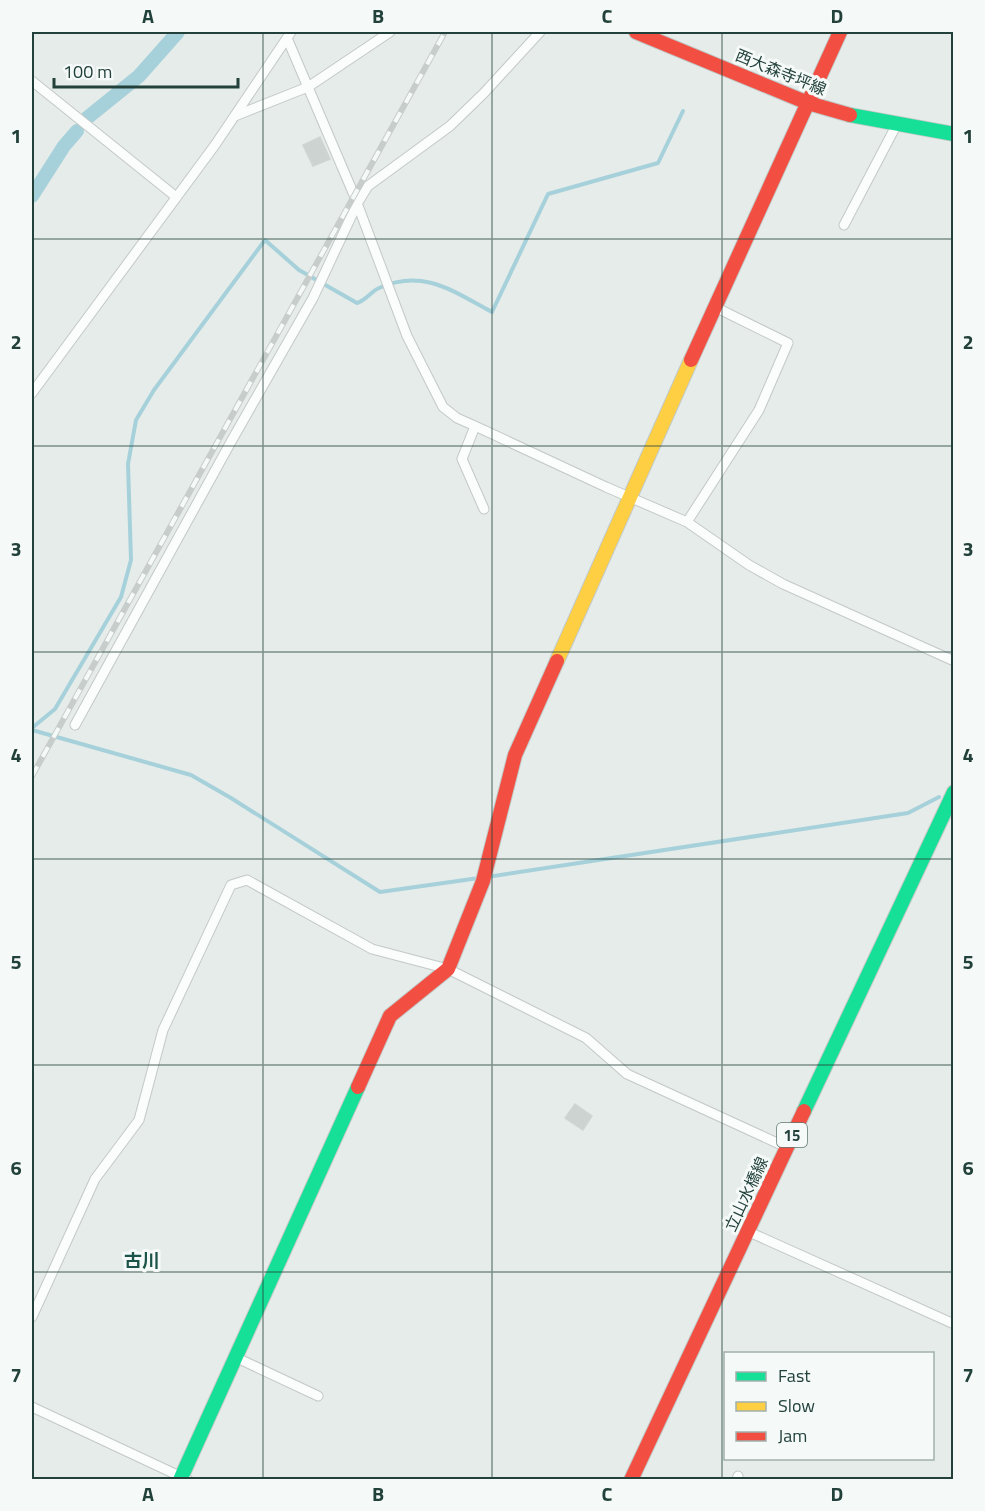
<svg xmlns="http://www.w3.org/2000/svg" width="985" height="1511" viewBox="0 0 985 1511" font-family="'Titillium Web','Noto Sans JP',sans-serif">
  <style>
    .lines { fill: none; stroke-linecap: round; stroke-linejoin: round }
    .stream { stroke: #a6d1db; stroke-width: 4 }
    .canal { stroke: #a6d1db; stroke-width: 14 }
    .building { fill: #cdd3d1; stroke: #cfd5d2; stroke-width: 1.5 }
    .street-casing { stroke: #c3c9c7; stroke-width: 11 }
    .fast-casing { stroke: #c2c9c7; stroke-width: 16 }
    .slow-casing { stroke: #c2c9c7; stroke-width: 16 }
    .jam-casing { stroke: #c2c9c7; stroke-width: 16 }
    .street { stroke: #fbfcfc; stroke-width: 9 }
    .fast { stroke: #16e098; stroke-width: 14 }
    .slow { stroke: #ffcf43; stroke-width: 14 }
    .jam { stroke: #f24e42; stroke-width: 14 }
    .rail-casing { stroke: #c7cdcb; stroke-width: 6 }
    .rail { stroke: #f5faf8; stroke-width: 4; stroke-dasharray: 11; stroke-linecap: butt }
    .grid { fill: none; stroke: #22413b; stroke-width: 1.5; stroke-opacity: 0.55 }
    .labels { text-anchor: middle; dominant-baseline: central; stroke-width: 6; stroke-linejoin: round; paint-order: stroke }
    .shield { fill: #f5faf8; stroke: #617874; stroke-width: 1.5 }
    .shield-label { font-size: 15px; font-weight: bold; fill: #22413b }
    .street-label { font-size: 16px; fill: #22413b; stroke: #f5faf8 }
    .neighbourhood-label { font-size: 18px; font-weight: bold; fill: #1d544a; stroke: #f5faf8 }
    .neatline { fill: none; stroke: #22413b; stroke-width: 2 }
    .grid-label { font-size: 20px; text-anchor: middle; font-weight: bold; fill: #22413b }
  </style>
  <rect width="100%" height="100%" fill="#e6ece9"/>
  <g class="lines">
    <!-- stream -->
    <path class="stream" d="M32,728l23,-19 66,-112 10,-37 -3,-96 8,-44 18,-30 111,-150 34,30 58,33c10,-3 13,-11 22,-15 45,-20 75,4 113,24l56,-118 110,-31 25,-52
      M32,730l159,45 40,23 149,94 99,-14
      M487,877l421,-64 31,-16"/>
    <!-- canal -->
    <path class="canal" d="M87,118l52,-42 39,-44
      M32,196l32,-50 13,-15"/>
  </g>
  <!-- building -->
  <path class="building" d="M320,137l10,22 -17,7 -10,-21z
    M575,1104l17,12 -9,14 -18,-12z"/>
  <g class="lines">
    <defs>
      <path id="street" d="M287,38l67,157 53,141 36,71 14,11 18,8 131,61 81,35 62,43 34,19 171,77
        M32,81l143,115
        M235,116l73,-29 82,-55
        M844,225l53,-101
        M32,393l183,-248 76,-113
        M475,426l-13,33 22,50
        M687,522l72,-112 29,-67 -73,-36
        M75,725l157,-285 81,-142 44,-94 11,-18 82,-60 34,-33 56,-61
        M747,1231l207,93
        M32,1317l63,-138 44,-59 24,-90 68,-145 16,-5 125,69 76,20 138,69 41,36 159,73
        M235,1357l83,39
        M32,1407l156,73
        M737,1480l1,-4"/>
      <path id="fast" d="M850,115l104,19
        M804,1111l150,-319
        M180,1480l178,-393"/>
      <path id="slow" d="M557,661l134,-301"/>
      <path id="jam" d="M636,32l172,71 42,12
        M691,360l149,-328
        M358,1087l32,-71 58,-47 35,-88 32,-126 42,-94
        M631,1480l173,-369"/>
    </defs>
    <!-- street casing -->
    <use href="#street" class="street-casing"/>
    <!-- fast casing -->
    <use href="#fast" class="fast-casing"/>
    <!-- slow casing -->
    <use href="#slow" class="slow-casing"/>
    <!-- jam casing -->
    <use href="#jam" class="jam-casing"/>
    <!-- street -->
    <use href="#street" class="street"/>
    <!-- fast -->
    <use href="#fast" class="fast"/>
    <!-- slow -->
    <use href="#slow" class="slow"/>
    <!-- jam -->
    <use href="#jam" class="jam"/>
    <defs>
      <path id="rail" d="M32,776l413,-744"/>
    </defs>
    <!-- rail casing -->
    <use href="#rail" class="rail-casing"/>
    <!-- rail -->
    <use href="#rail" class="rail"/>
  </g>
  <!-- grid -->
  <path class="grid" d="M263,32v1448M492,32v1448M722,32v1448M32,239h922M32,446h922M32,652h922M32,859h922M32,1065h922M32,1272h922"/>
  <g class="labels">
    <!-- shield labels -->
    <rect class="shield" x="777" y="1123" width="30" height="24" rx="4.5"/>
    <g class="shield-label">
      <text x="792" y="1135">15</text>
    </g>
    <!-- street labels -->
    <g class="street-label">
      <text transform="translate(781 72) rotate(22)">西大森寺坪線</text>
      <text transform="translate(746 1194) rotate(-65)">立山水橋線</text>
    </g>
    <!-- neighbourhood labels -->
    <g class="neighbourhood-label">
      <text x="142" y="1260">古川</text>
    </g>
  </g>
  <!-- border -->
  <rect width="985" height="1511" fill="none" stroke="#f5faf8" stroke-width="66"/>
  <!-- legend -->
  <rect x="724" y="1352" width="210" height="108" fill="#f5faf8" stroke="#a1b0ac" stroke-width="1.5"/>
  <rect x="736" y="1372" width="30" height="9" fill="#16e098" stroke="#a1b0ac" stroke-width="1.5"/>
  <text x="778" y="1382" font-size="18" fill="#22413b">Fast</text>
  <rect x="736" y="1402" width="30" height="9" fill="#ffcf43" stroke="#a1b0ac" stroke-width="1.5"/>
  <text x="778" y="1412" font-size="18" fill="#22413b">Slow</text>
  <rect x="736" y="1432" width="30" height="9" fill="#f24e42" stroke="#a1b0ac" stroke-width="1.5"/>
  <text x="778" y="1442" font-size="18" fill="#22413b">Jam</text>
  <!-- scale -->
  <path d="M54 78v9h184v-9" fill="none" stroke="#22413b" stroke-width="3"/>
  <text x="63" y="78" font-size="18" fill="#22413b" stroke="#f5faf8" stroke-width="4.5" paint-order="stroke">100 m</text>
  <rect x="33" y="33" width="919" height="1445" class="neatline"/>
  <g class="grid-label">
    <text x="148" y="23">A</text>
    <text x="378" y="23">B</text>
    <text x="607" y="23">C</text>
    <text x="837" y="23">D</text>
    <text x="16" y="143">1</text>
    <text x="968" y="143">1</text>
    <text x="16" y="349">2</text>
    <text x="968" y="349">2</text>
    <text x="16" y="556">3</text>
    <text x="968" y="556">3</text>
    <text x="16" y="762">4</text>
    <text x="968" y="762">4</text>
    <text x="16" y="969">5</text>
    <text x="968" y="969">5</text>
    <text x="16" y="1175">6</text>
    <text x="968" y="1175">6</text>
    <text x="16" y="1382">7</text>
    <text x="968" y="1382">7</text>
    <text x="148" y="1501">A</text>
    <text x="378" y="1501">B</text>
    <text x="607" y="1501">C</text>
    <text x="837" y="1501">D</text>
  </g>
</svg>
